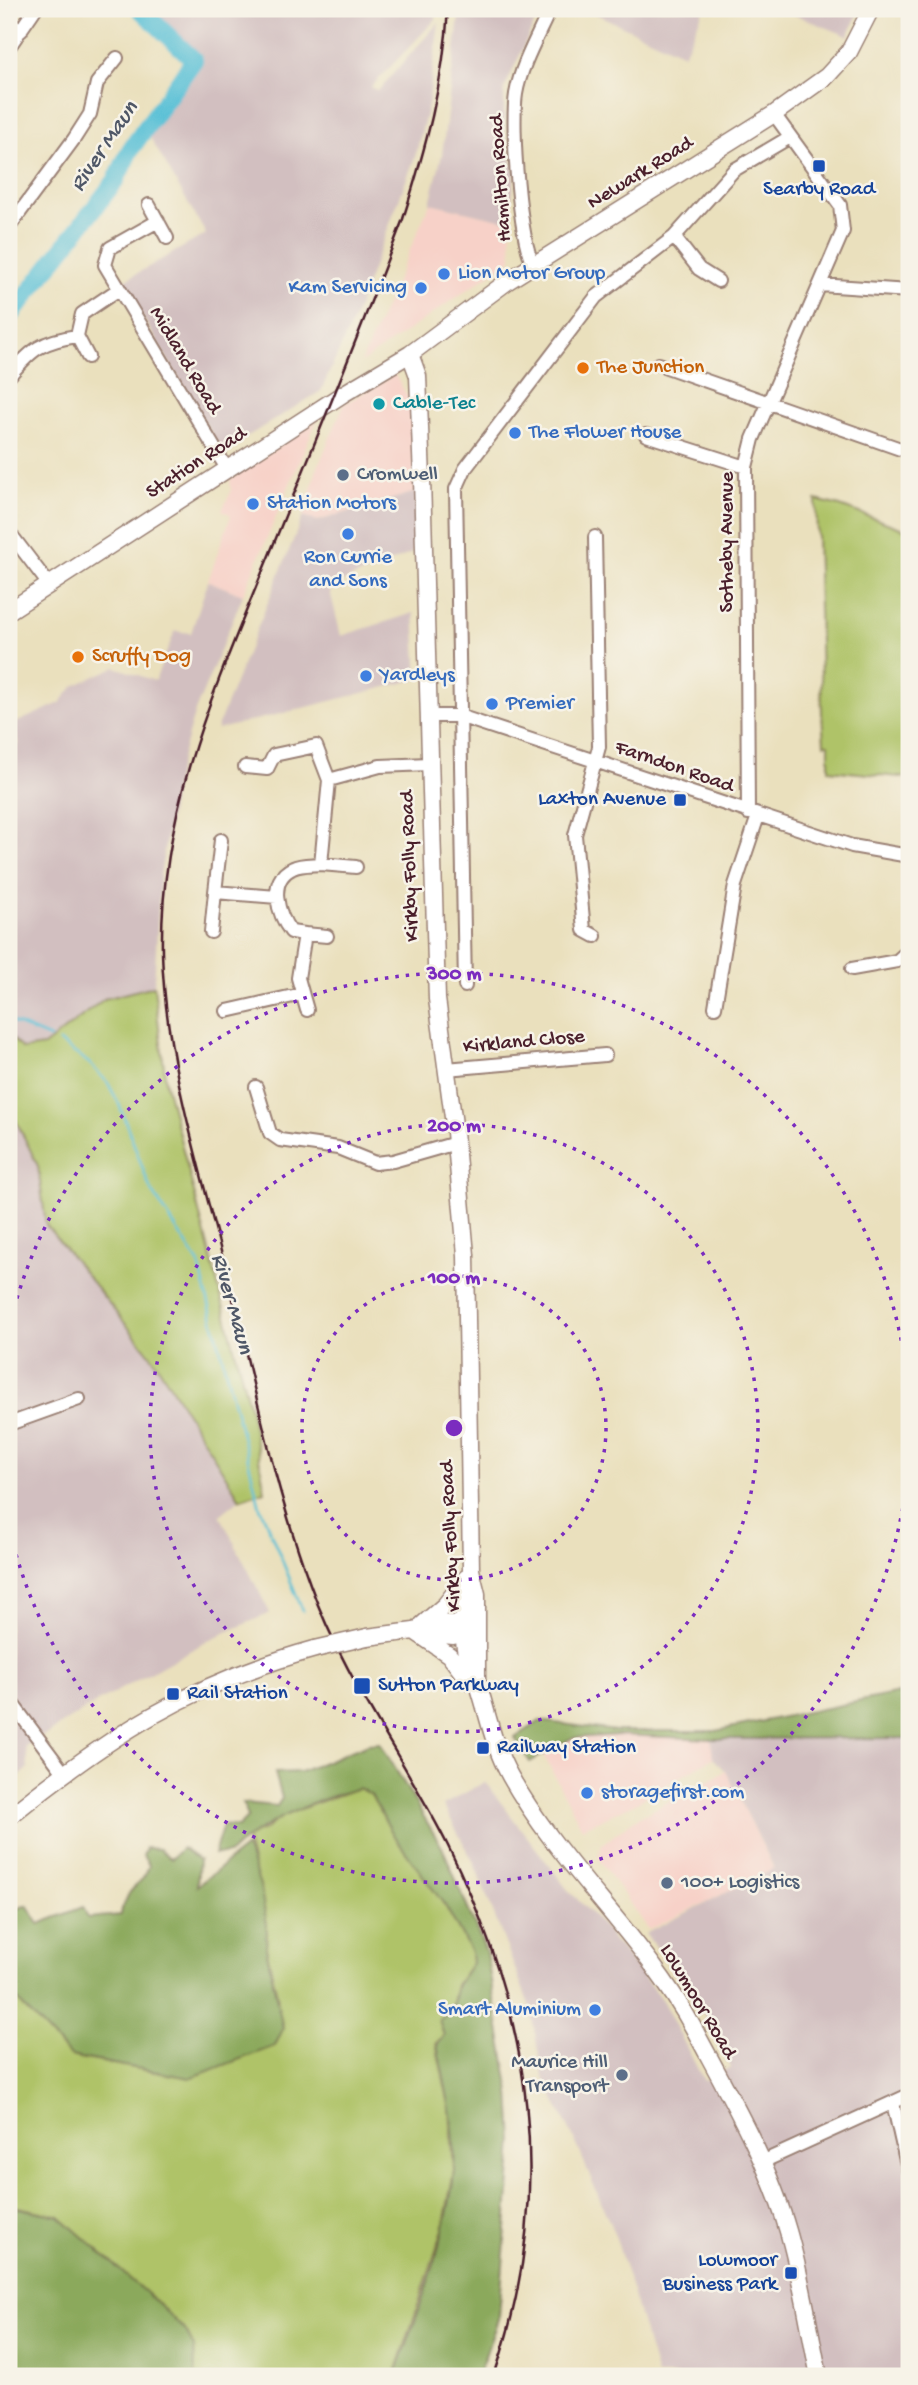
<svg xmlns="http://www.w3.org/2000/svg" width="918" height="2385" viewBox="0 0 918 2385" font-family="'Gochi Hand',sans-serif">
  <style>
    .built { fill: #f7d1c8 }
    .industrial { fill: #d2bfc0 }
    .green { fill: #afc367; stroke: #7c7149; stroke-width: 2 }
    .forest { fill: #8ba95c; stroke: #6a6444; stroke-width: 2 }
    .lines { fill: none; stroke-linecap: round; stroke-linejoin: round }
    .stream { stroke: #59c0d6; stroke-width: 2.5 }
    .river { stroke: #59c0d6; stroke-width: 18 }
    .minor-casing { stroke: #9a8074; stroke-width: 16 }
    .secondary-casing { stroke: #9a8074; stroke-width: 19 }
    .minor { stroke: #fff; stroke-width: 12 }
    .secondary { stroke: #fff; stroke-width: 16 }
    .rail { stroke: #4a1f2b; stroke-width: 2.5 }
    .secondary-bridge-casing { stroke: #9a8074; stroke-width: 19; stroke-linecap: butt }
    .secondary-bridge { stroke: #fff; stroke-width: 16 }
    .ring { fill: none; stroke: #7b2cbf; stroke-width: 3.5; stroke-dasharray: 3.5 7 }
    .transit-dot { fill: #1a4fb4; stroke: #f7f3e8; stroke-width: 2.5 }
    .shop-dot { fill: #3f7fe0; stroke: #f7f3e8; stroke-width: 2.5 }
    .food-dot { fill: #e8710a; stroke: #f7f3e8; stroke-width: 2.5 }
    .culture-dot { fill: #0f9aa8; stroke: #f7f3e8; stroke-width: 2.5 }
    .service-dot { fill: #5c6f8a; stroke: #f7f3e8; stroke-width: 2.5 }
    .labels { text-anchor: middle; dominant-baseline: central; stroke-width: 5; stroke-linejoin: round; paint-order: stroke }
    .street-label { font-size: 21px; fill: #4a1f2b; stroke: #f7f3e8 }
    .transit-label { font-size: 21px; fill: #164399; stroke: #f7f3e8; text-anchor: start }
    .shop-label { font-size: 21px; fill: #366cbe; stroke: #f7f3e8; text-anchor: start }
    .food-label { font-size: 21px; fill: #c56008; stroke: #f7f3e8; text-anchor: start }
    .culture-label { font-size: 21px; fill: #0d838f; stroke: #f7f3e8; text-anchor: start }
    .service-label { font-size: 21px; fill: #4e5e75; stroke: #f7f3e8; text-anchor: start }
    .water-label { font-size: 23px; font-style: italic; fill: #4f5767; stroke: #f7f3e8 }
    .centre { fill: #7b2cbf; stroke: #f7f3e8; stroke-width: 3.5 }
    .ring-label { font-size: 21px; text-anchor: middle; font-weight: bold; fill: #7b2cbf; stroke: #f7f3e8; stroke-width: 5; stroke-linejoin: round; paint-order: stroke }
  </style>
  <rect width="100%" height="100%" fill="#f7f3e8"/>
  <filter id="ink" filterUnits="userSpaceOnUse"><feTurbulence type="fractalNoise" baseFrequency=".0143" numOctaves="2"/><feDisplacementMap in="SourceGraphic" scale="14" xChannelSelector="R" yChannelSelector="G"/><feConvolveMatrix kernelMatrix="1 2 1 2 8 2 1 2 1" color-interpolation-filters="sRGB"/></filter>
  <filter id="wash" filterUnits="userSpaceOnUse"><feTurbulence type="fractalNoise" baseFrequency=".00686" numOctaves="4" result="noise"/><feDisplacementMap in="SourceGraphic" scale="28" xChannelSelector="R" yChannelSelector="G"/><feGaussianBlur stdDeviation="1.57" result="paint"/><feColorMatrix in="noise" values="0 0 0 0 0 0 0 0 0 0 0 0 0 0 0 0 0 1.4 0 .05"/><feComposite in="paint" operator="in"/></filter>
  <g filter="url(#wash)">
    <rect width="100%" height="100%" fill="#eae0bd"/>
    <!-- built -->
    <path class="built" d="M430,203l74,17 6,-3 2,42 -151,104z
      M393,372l18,30 5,90 -99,29 -14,-5 14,-47 27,-65 45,-26z
      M317,420l-74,175 -35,-14 23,-66 -9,-5 9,-18 -1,-12z
      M620,1735l91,4 2,19 -83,48 -48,22 -39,-74 29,-16z
      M726,1771l48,98 -125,61 -51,-72 4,-14 34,-25z"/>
    <!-- industrial -->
    <path class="industrial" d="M146,9h291l-1,10 -65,68 7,4 61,-69 -11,84 -13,51 -60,158 -34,76 -99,61 -100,-170 84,-48 -59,-102 55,-76z
      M460,9h81l-37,80v45l11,38 -5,45 -6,3 -74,-17 12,-48z
      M585,9h119l-20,45z
      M780,9h80l-12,27z
      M416,492l1,45 -5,16 -83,34 12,49 73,-23 4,66 -202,51 87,-214 15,5z
      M208,581l35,14 -49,119 -18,63 -16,99 -6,110 -50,13 -60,47 -22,3 -13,-14v-286l10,-5 -8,-19 49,-22 14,-17 41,-19 40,14 20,-50 16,2z
      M9,1106l29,60 8,59 107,133 87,141 -20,16 50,98 -59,26 -117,65 -68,43 2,21 -19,20z
      M800,1737l109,1v638h-252l-41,-138 -39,-93 -34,-69 -13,-69 -56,-144 -31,-58 42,-23 83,108 27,27 67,83 42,81 27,-14 -36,-71 -50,-62 129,-66 -48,-97 -13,-13 -2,-19z"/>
    <!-- green -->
    <path class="green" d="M816,500l24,6 69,25v247l-80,-8v-26h-5l-2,-30z
      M154,986l12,98 84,325 15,82 -25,8 -87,-141 -107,-133 -8,-59 -29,-60v-71l13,14 22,-3 60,-47z
      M358,1788l13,6 23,42 52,71 25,45 1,11 -16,22 -12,50 -8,8 14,66 4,62 -11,58 -48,147h-200l-1,-29 -135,-131 -50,-11v-214l61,65 96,18 112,-75 -12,-51 1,-24 -21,-87 18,-7 20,-15z"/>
    <!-- forest -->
    <path class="forest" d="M909,1691v47l-198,1 -91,-4 -48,3 -42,24 -15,-24 25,-17 76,10h99z
      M380,1743l63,106 43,103 24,140 3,49 -14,175 -21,60h-83c21,-56 54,-145 59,-205 3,-42 -9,-86 -17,-126l7,-10 -5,-15 11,-7 7,-28 15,-22 -1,-11 -25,-45 -52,-71 -23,-41 -12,-7c-43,12 -100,35 -130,66h-15l9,-29 15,2 10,-10 -5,-14 34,3 5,-8 -7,-25 25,-1 68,-28z
      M246,1847l14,38 7,39 -1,24 17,81 -8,17 -85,32 -120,-22 -61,-65v-79l18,-7 12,19 44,-17 5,11 33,-3c3,-29 24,-29 28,-50l-6,-9 3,-8 13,1 12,10 11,-11 17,12 -2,26z
      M9,2206l50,10 96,85 31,30 8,16 1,29h-178l-8,-14z"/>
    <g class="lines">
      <!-- stream -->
      <path class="stream" d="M12,1022l38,16
        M59,1042l30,21 19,20 11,21 31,84 49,76 61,243 43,104"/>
      <!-- river -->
      <path class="river" d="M9,318l107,-138 14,-30 64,-90 -54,-51"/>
    </g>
  </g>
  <g filter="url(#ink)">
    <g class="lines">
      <defs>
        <path id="minor" d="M9,21l12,10
          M9,47l26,-38
          M149,205l18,33
          M158,221l-48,27 -5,17 122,204
          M9,227l65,-88 16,-25 7,-31 20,-25
          M674,237l25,32 19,12
          M534,266c-15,-27 -23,-140 -18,-172 5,-29 22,-58 34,-85
          M820,285l89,6
          M88,357l-11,-21 5,-22 37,-25
          M658,364l251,88
          M10,375c22,-26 32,-34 67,-39
          M646,435l100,32
          M9,532l41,54
          M428,716h31l393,130 57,10
          M245,767l22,2 7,-14 42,-9 13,34 51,-14 49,-2
          M748,813l-2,-346 7,-28 90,-208 -3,-26 -66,-91
          M221,840l-6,52 62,5
          M321,864l35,3
          M211,932l4,-40
          M305,934l22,2
          M595,936l-11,-6 -9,-95 24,-88 -4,-210
          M852,969l45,-8 12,-11
          M465,986l-9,-497 9,-20 131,-172 78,-60 60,-67 56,-33
          M715,1007l20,-122 23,-69
          M307,1010l-9,-32 7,-44 -14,-2c-12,-16 -25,-52 2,-64 8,-4 19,-3 28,-4l8,-84
          M227,1011l75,-17
          M446,1069l159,-14
          M256,1087l14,46 10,7 58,8 37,15 18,-2 63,-18
          M9,1424l70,-25
          M9,1699l55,74
          M893,2103l16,71
          M762,2162l147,-67"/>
        <path id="secondary" d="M410,354l8,22 4,103 15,520 18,133 11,123 5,315 6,24v87
          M9,611l334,-217 67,-40 98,-73 266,-167 53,-38 22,-24 22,-43
          M471,1573c-8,27 -11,61 -3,89 2,7 7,13 9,19 11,33 16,65 33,95 51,91 134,161 184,253 34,64 74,132 94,202 14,48 21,97 31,145
          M422,1625l23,-20 21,-27
          M414,1631l35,24 20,26
          M424,1633l29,3 20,-5
          M367,1637l47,-6 25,-8 33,2
          M9,1817c98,-80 182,-134 306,-168"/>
      </defs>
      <!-- minor casing -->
      <use href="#minor" class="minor-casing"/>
      <!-- secondary casing -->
      <use href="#secondary" class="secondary-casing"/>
      <!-- minor -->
      <use href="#minor" class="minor"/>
      <!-- secondary -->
      <use href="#secondary" class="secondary"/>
      <!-- rail -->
      <path class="rail" d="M448,9c-4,73 -23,141 -45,210 -42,110 -86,219 -131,329 -53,131 -113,258 -110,404 3,110 39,217 65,323 26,103 46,209 83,309 33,93 94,174 138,262 85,172 109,347 46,530"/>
      <defs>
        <path id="secondary-bridge" d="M315,1649l52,-12"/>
      </defs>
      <!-- secondary-bridge casing -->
      <use href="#secondary-bridge" class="secondary-bridge-casing"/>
      <!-- secondary-bridge -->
      <use href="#secondary-bridge" class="secondary-bridge"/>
    </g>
  </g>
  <!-- distance rings -->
  <g class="ring">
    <circle cx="454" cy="1428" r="152"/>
    <circle cx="454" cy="1428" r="304"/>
    <path d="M909 1456A456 456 0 0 1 9 1527M9 1329A456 456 0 0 1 909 1400"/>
  </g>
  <!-- markers -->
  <g class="transit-dot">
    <rect x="812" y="159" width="14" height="14" rx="3.5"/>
    <rect x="673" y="793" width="14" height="14" rx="3.5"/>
    <rect x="353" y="1677" width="18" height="18" rx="3.5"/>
    <rect x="166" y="1687" width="14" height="14" rx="3.5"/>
    <rect x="476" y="1741" width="14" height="14" rx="3.5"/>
    <rect x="784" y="2266" width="14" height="14" rx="3.5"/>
  </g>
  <g class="shop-dot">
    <circle cx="444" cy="274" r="7"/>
    <circle cx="421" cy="288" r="7"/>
    <circle cx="515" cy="433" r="7"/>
    <circle cx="253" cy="504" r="7"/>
    <circle cx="348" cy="534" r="7"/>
    <circle cx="366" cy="676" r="7"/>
    <circle cx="492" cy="704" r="7"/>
    <circle cx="587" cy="1793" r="7"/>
    <circle cx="595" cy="2010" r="7"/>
  </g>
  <g class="food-dot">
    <circle cx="583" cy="368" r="7"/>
    <circle cx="78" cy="657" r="7"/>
  </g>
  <circle class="culture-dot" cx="379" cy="404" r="7"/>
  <g class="service-dot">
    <circle cx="343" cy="475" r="7"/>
    <circle cx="667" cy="1883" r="7"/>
    <circle cx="622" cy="2075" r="7"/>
  </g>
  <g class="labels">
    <!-- street labels -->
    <g class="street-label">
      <text transform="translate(641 174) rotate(-32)">Newark Road</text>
      <text transform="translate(502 178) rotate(-94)">Hamilton Road</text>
      <text transform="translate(184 361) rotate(59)">Midland Road</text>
      <text transform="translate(197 464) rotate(-33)">Station Road</text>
      <text transform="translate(728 542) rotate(-90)">Sotheby Avenue</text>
      <text transform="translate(674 768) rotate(19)">Farndon Road</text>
      <text transform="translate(411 866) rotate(-92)">Kirkby Folly Road</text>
      <text transform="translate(524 1043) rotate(-5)">Kirkland Close</text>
      <text transform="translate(452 1536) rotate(-93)">Kirkby Folly Road</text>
      <text transform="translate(697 2002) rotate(59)">Lowmoor Road</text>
    </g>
    <!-- transit labels -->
    <g class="transit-label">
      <text x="819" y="190" text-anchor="middle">Searby Road</text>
      <text x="666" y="800" text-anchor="end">Laxton Avenue</text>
      <text x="378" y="1686">Sutton Parkway</text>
      <text x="187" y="1694">Rail Station</text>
      <text x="497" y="1748">Railway Station</text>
      <text x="777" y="2261" text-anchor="end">Lowmoor<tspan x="777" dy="24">Business Park</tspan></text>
    </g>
    <!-- shop labels -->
    <g class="shop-label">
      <text x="458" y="274">Lion Motor Group</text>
      <text x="407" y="288" text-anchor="end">Kam Servicing</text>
      <text x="529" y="433">The Flower House</text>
      <text x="267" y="504">Station Motors</text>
      <text x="348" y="558" text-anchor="middle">Ron Currie<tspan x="348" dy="24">and Sons</tspan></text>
      <text x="380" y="676">Yardleys</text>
      <text x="506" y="704">Premier</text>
      <text x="601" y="1793">storagefirst.com</text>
      <text x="581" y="2010" text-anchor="end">Smart Aluminium</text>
    </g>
    <!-- food labels -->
    <g class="food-label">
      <text x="597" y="368">The Junction</text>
      <text x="92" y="657">Scruffy Dog</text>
    </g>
    <!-- culture labels -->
    <g class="culture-label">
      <text x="393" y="404">Cable-Tec</text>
    </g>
    <!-- service labels -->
    <g class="service-label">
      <text x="357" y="475">Cromwell</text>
      <text x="681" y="1883">100+ Logistics</text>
      <text x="608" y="2063" text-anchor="end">Maurice Hill<tspan x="608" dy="24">Transport</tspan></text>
    </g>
    <!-- water labels -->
    <g class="water-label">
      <text transform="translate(105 147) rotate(-56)">River Maun</text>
      <text transform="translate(231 1304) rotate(74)">River Maun</text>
    </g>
  </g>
  <circle cx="454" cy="1428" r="10" class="centre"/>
  <g class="ring-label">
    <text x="454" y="979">300 m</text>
    <text x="454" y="1131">200 m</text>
    <text x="454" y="1283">100 m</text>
  </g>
  <!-- margin -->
  <rect width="918" height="2385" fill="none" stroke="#f7f3e8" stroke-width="35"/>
</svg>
